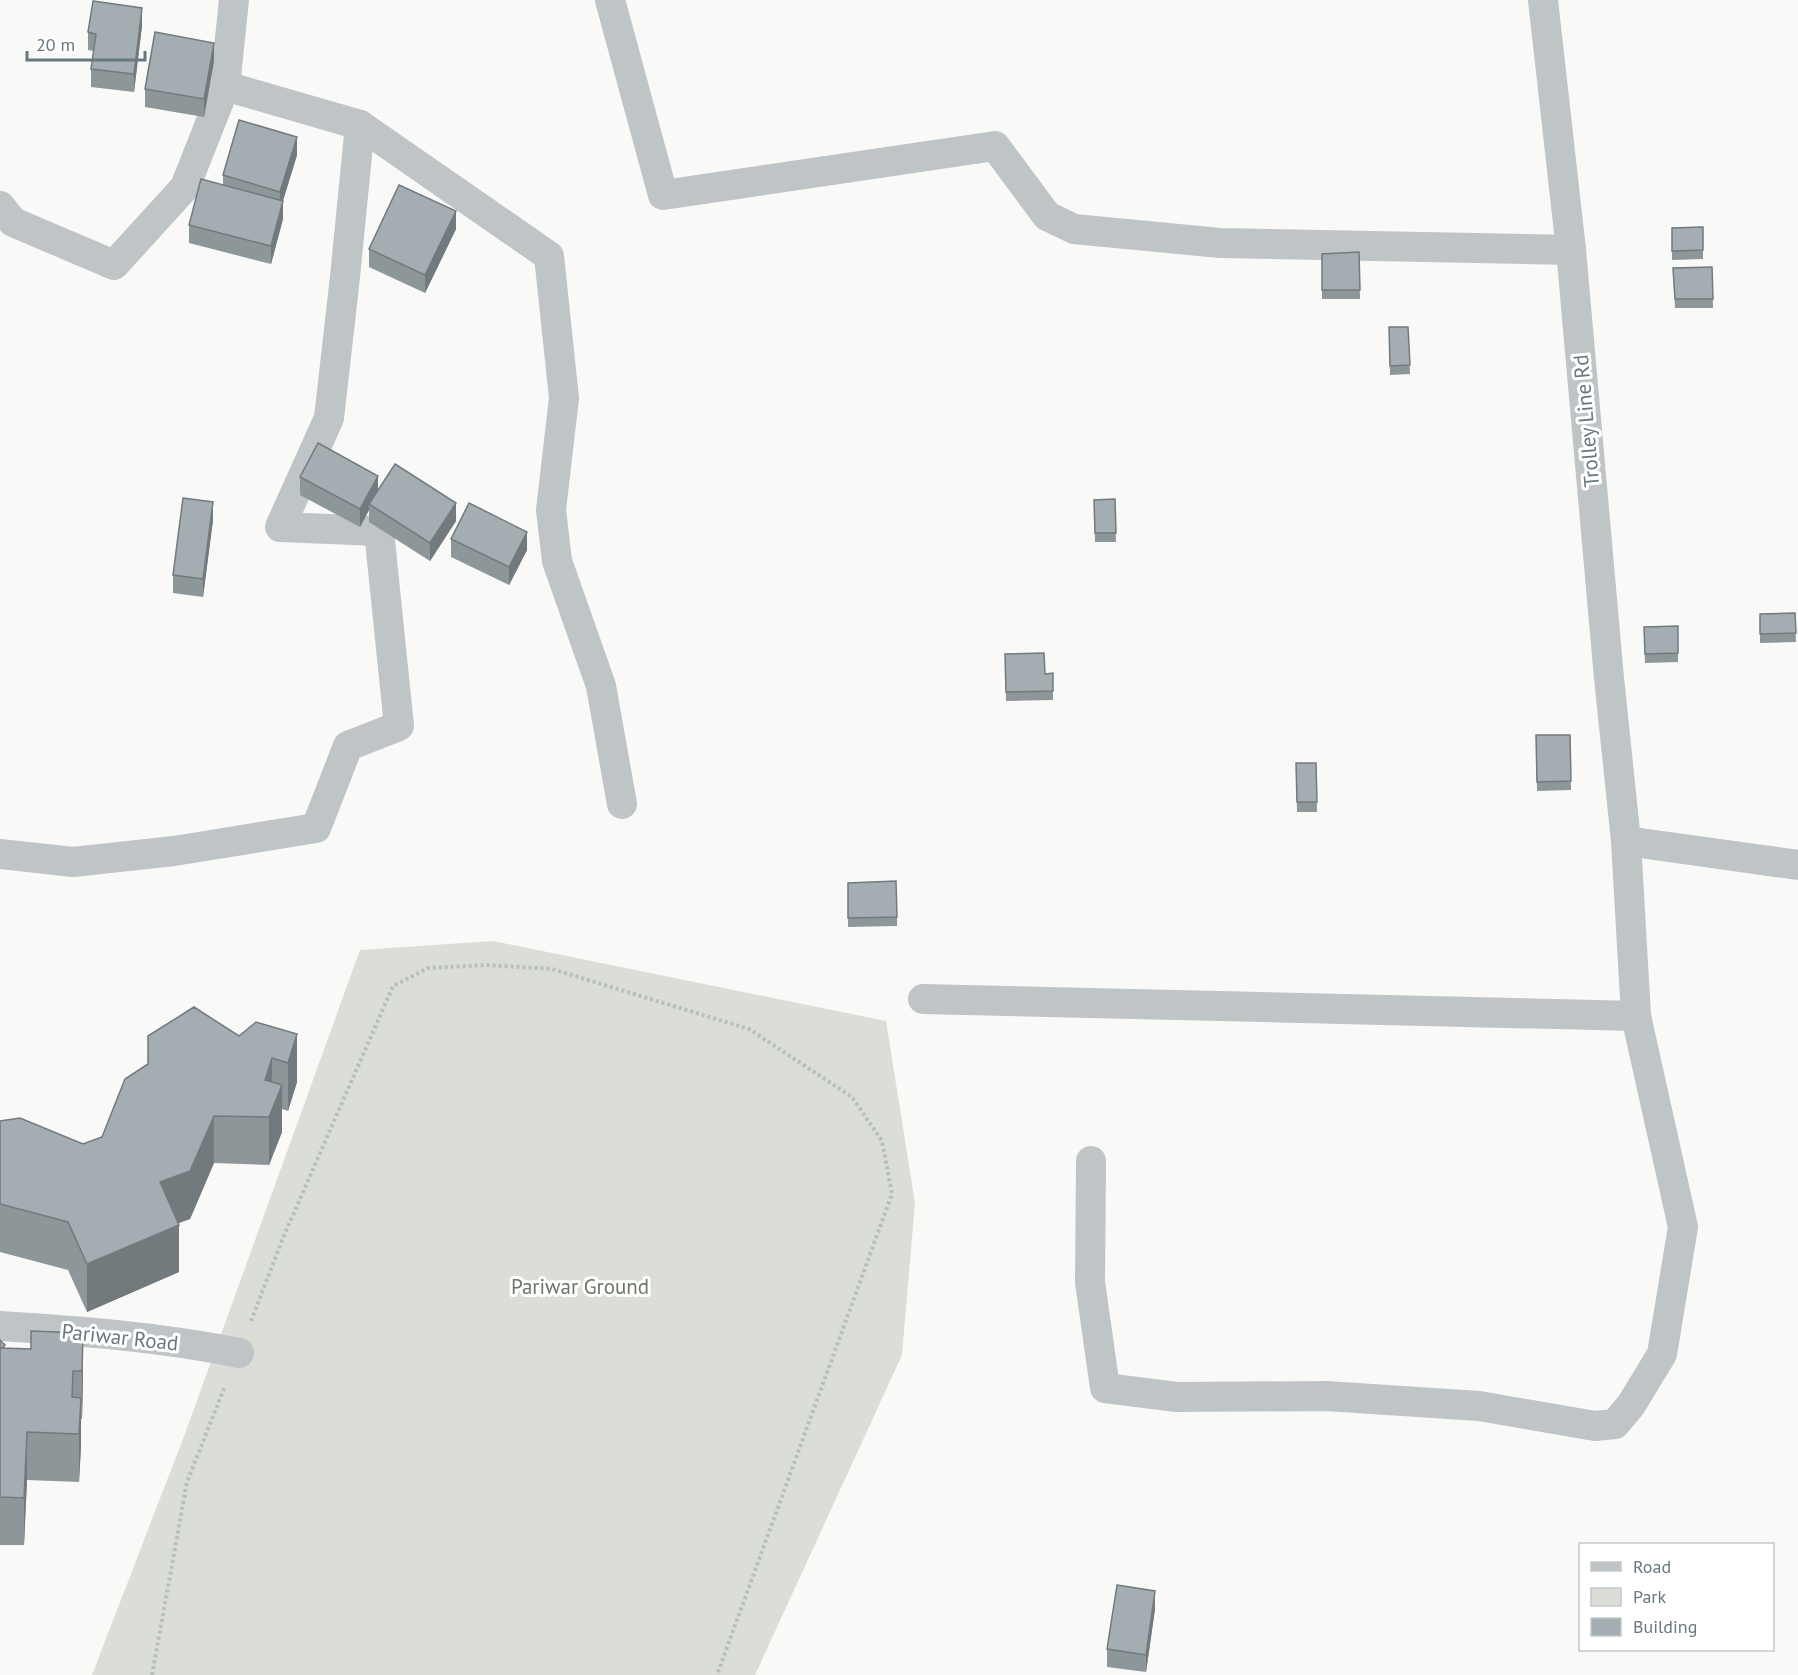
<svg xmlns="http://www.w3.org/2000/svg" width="1798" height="1675" viewBox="0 0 1798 1675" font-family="'PT Sans',sans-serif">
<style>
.green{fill:#daded7}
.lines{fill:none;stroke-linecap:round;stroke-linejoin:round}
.path{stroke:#b9bdbf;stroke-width:4;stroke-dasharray:3 3;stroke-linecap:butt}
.minor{stroke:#bfc4c6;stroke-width:30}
.wall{fill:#8d9699}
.shaded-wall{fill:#737a7d}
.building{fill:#a4aeb2;stroke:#737a7d;stroke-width:1.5}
.labels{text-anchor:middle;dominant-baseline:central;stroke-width:6;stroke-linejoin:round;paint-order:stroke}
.street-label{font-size:21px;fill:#67787f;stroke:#fff}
.park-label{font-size:21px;fill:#6b7866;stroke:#fff}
</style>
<rect width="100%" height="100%" fill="#f9f9f8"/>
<polygon class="green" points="493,941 886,1021 915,1203 902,1355 755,1675 92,1675 186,1431 360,950"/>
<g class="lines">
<g class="path">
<polyline points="251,1321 283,1238 393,986 428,968 487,965 552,969 749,1029 852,1097 882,1141 892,1194 717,1675"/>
<polyline points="152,1675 187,1482 225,1386"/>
</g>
<g class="minor">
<polyline points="610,0 663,195 995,146 1047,216 1074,229 1220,243 1571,250"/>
<polyline points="225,86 360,125 549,256 564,398 551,510 557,561 601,686 622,804"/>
<polyline points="0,206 13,222 114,265 185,187 225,86 234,0"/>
<polyline points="1626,841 1798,865"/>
<polyline points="0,854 73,862 174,851 316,828 348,746 399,726 379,531 280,527 329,418 345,277 360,125"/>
<polyline points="923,999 1636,1016"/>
<polyline points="1091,1161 1090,1282 1105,1388 1177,1397 1326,1396 1479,1406 1595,1426 1615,1424 1631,1405 1662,1354 1683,1227 1636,1016 1626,841 1609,678 1571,250 1543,0"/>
<path d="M0,1326C80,1331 161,1337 239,1353"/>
</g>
</g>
<g class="wall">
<polygon points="142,26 134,92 91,87 91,69 94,51 88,50 88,32"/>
<polygon points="214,61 204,117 145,107 145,89"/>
<polygon points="297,155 283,201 283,219 271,264 189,243 189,225 223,185 223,175"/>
<polygon points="1703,227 1703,259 1672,260 1672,228"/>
<polygon points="456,229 425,293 369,267 369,249"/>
<polygon points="1359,252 1360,299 1322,299 1322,254"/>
<polygon points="1712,267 1713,308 1675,308 1673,268"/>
<polygon points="1389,327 1408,327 1410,374 1390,375"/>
<polygon points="300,477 378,490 456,521 430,561 369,522 369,510 360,527 300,495"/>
<polygon points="1115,499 1116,542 1095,542 1094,500"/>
<polygon points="213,520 203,597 173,593 173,575"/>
<polygon points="451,539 527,550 509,585 451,557"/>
<polygon points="1795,613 1796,642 1760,643 1760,614"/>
<polygon points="1644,627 1678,653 1678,662 1645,663"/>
<polygon points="1005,654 1045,674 1053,673 1053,700 1006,701"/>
<polygon points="1536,735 1570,735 1571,790 1537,791"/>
<polygon points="1296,763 1316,763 1317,812 1297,812"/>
<polygon points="848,883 897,917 897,926 848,927"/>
<polygon points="297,1034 297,1082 288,1111 282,1109 282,1132 269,1165 214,1163 190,1219 178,1223 179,1272 87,1312 68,1270 0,1252 0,1121 83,1144 102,1137 148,1065 148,1036 239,1036"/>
<polygon points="83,1333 83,1380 82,1419 81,1419 81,1446 79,1482 27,1480 24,1545 0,1545 0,1340 5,1348 31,1349"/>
<polygon points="1155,1609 1146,1672 1107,1667 1107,1649"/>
</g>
<g class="shaded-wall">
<polygon points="142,8 142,26 134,92 134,74"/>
<polygon points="214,43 214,61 204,117 204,99"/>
<polygon points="297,137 297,155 280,210 280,192"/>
<polygon points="283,201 283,219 271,264 271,246"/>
<polygon points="456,211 456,229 425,293 425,275"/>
<polygon points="378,476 378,493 369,504 369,510 360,527 360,509"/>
<polygon points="213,502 213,520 203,597 203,579"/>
<polygon points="456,503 456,521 430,561 430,543"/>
<polygon points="527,532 527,550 509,585 509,567"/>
<polygon points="297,1034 297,1082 288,1111 288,1063"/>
<polygon points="272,1058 272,1106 265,1080"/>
<polygon points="282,1085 282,1132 269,1165 269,1117"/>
<polygon points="214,1116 214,1163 190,1219 160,1230 160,1182"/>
<polygon points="179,1225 179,1272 87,1312 87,1264"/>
<polygon points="83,1333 83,1380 82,1419 82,1371"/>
<polygon points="81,1398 81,1446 79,1482 79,1434"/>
<polygon points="27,1432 27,1480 24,1545 24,1498"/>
<polygon points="1155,1591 1155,1609 1146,1672 1146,1655"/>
</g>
<g class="building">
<polygon points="93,1 142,8 134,74 91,69 96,34 88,32"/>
<polygon points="155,32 214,43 204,99 145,89"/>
<polygon points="239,120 297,137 280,192 223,175"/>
<polygon points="201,179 283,201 271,246 189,225"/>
<polygon points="399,185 456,211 425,275 369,249"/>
<polygon points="1703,227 1703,250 1672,251 1672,228"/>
<polygon points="1359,252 1360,290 1322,290 1322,254"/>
<polygon points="1712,267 1713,299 1675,299 1673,268"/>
<polygon points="1389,327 1408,327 1410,365 1390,366"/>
<polygon points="318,443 378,476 360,509 300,477"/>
<polygon points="395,464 456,503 430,543 369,504"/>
<polygon points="183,498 213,502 203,579 173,575"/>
<polygon points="1115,499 1116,533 1095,533 1094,500"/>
<polygon points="469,503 527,532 509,567 451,539"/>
<polygon points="1795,613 1796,633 1760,634 1760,614"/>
<polygon points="1678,626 1678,653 1645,654 1644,627"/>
<polygon points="1044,653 1045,674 1053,673 1053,691 1006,692 1005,654"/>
<polygon points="1536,735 1570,735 1571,781 1537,782"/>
<polygon points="1296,763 1316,763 1317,802 1297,802"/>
<polygon points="896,881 897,917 848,918 848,883"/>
<polygon points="194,1007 239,1036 256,1022 297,1034 288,1063 272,1058 265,1080 282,1085 269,1117 214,1116 190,1171 160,1182 179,1225 87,1264 68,1222 0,1204 0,1121 20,1118 83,1144 102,1137 125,1079 148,1064 148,1036"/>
<polygon points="31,1331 83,1333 82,1371 73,1371 72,1397 81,1398 79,1434 27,1432 24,1498 0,1497 0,1340 5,1345 2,1348 31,1349"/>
<polygon points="1117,1585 1155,1591 1146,1655 1107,1649"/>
</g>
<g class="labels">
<g class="street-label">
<text transform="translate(1586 421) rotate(-95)">Trolley Line Rd</text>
<text transform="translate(120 1337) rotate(6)">Pariwar Road</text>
</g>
<g class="park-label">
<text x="580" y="1286">Pariwar Ground</text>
</g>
</g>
<rect x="1579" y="1543" width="195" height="108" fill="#ffffff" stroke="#c2c9cc" stroke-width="1.5"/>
<rect x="1591" y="1562" width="30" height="9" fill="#bfc4c6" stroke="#c2c9cc" stroke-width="1.5"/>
<text x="1633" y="1573" font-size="18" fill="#67787f">Road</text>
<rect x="1591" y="1588" width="30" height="18" fill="#daded7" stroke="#c2c9cc" stroke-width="1.5"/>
<text x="1633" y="1603" font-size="18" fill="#67787f">Park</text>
<rect x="1591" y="1618" width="30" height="18" fill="#a4aeb2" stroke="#c2c9cc" stroke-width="1.5"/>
<text x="1633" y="1633" font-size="18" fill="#67787f">Building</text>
<path d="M27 51v9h118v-9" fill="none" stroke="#67787f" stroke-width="3"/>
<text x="36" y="51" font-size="18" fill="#67787f" stroke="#ffffff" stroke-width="4.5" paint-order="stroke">20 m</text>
</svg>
